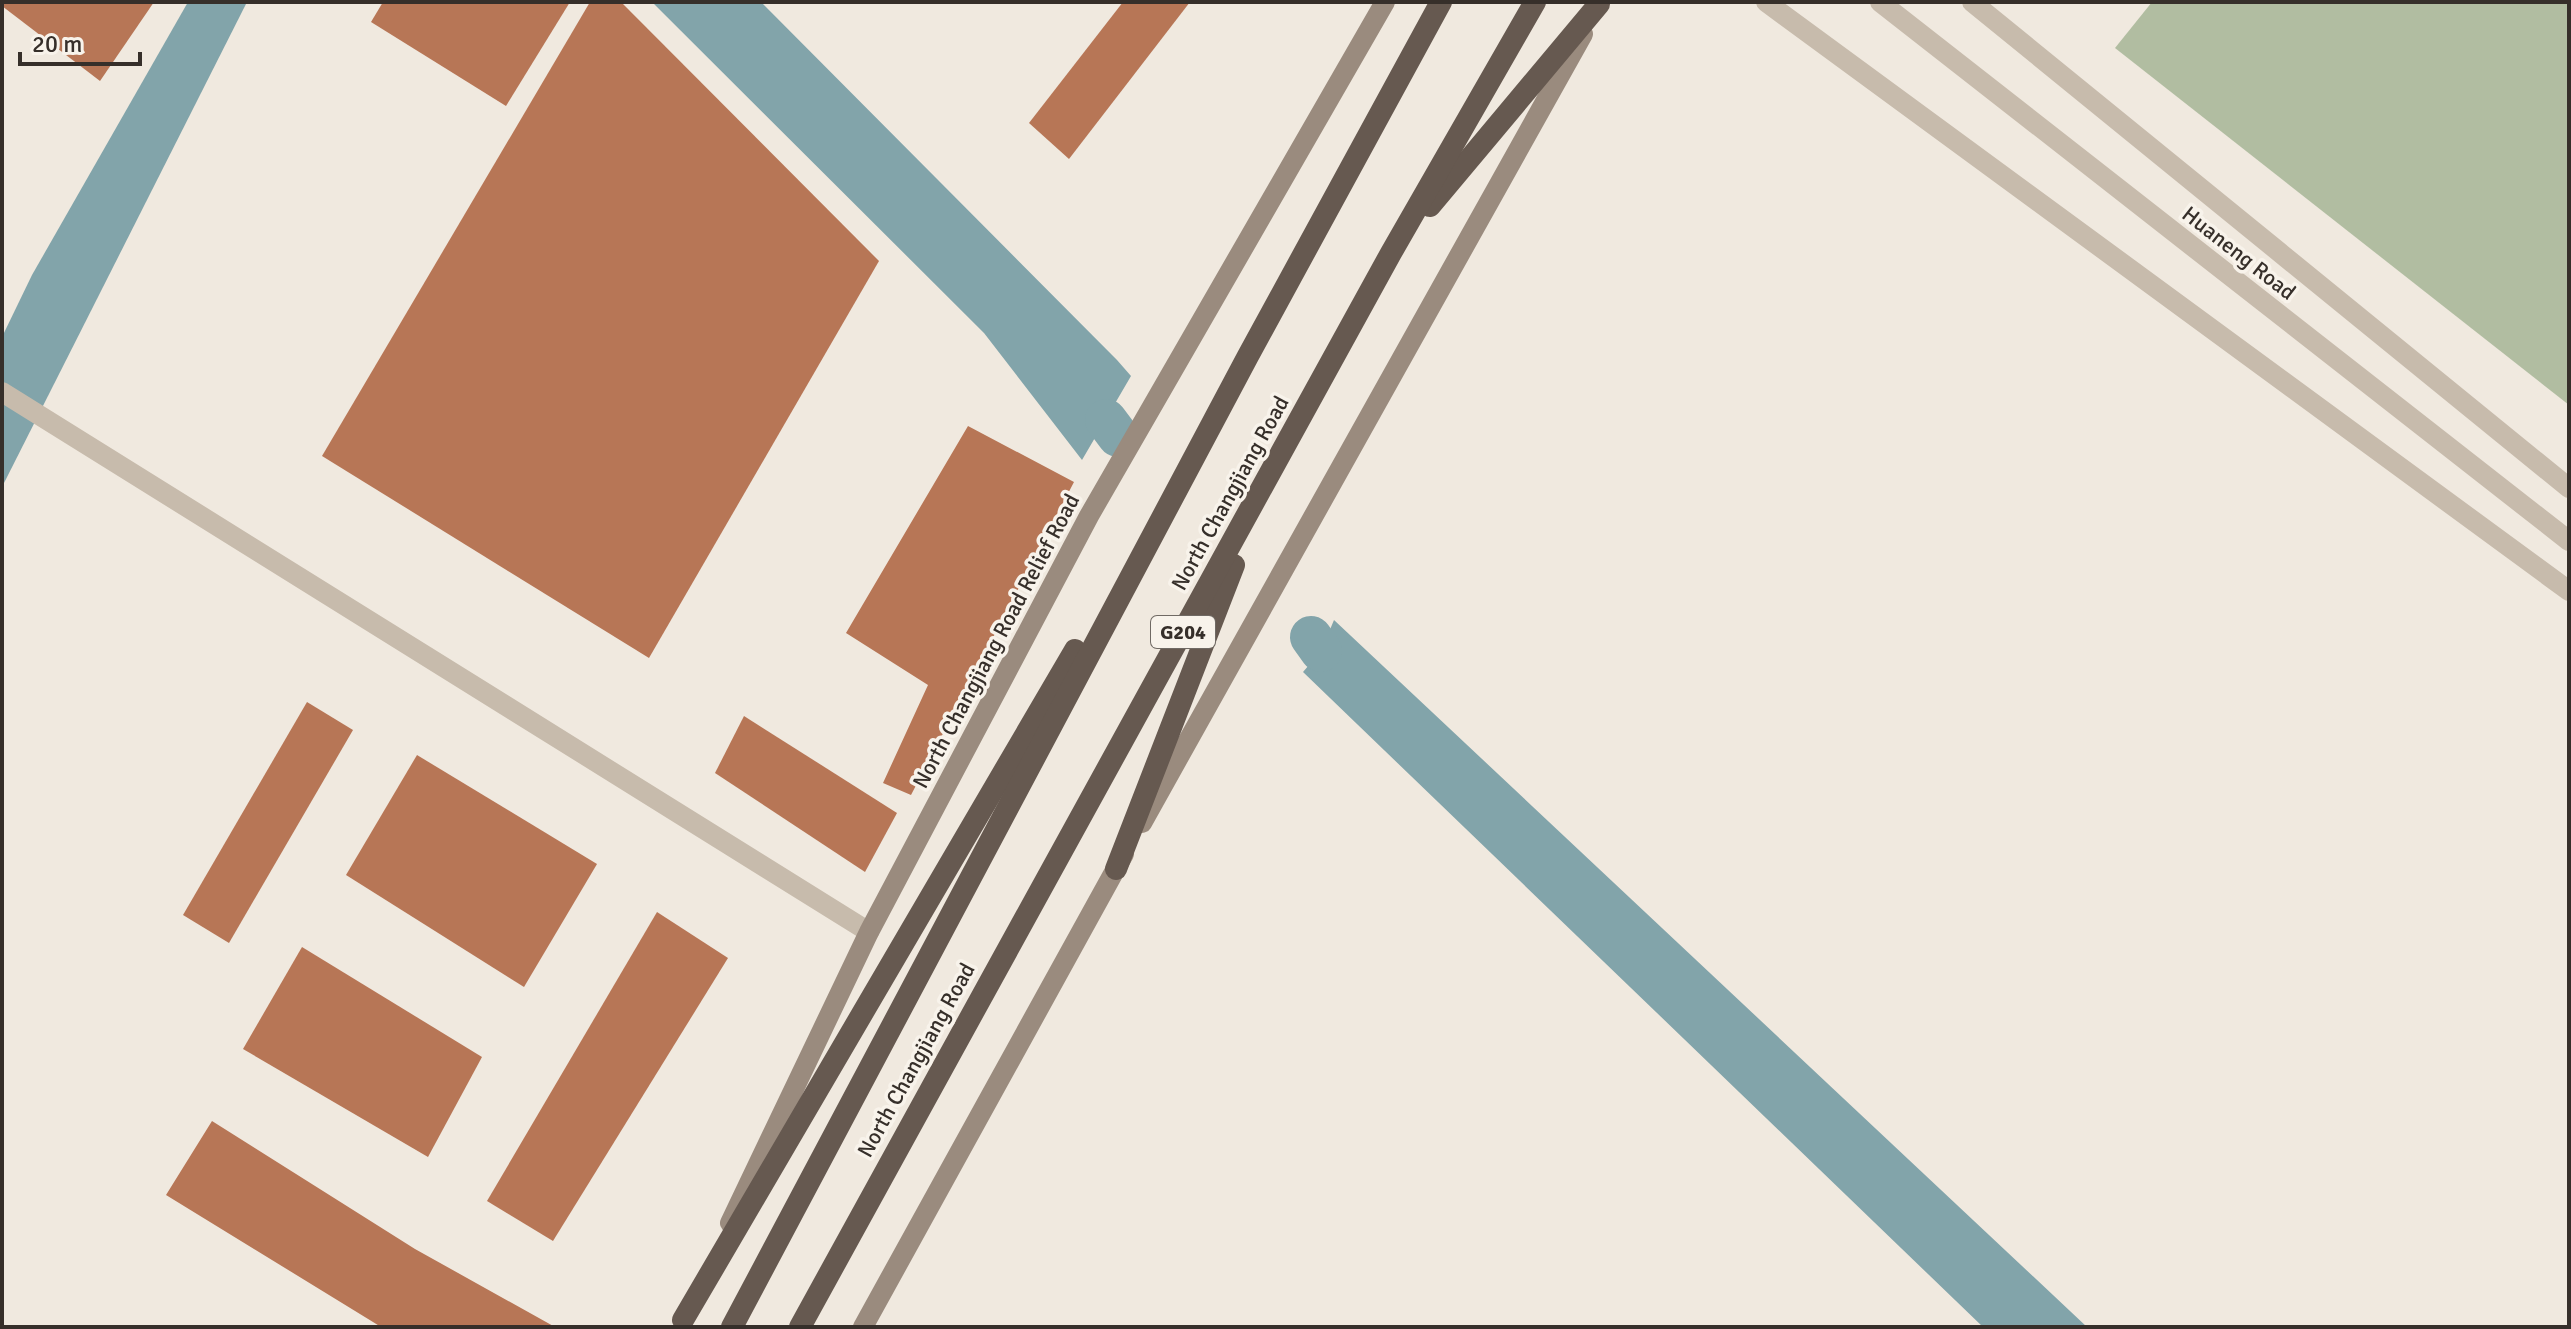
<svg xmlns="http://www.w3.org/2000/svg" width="2571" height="1329" viewBox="0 0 2571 1329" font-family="Signika,sans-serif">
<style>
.green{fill:#b1bda1}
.water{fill:#82a4aa}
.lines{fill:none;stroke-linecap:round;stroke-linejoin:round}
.canal{stroke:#82a4aa;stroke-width:42}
.building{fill:#b77656}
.tertiary{stroke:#c7bbac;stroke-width:20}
.secondary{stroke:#9a8b7e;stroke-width:20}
.trunk{stroke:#665950;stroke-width:22}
.labels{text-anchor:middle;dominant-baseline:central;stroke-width:7;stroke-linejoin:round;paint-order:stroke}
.shield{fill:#f8f3eb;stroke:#706a64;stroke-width:2}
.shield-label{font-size:20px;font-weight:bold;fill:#362f2a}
.street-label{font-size:22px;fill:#362f2a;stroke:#f8f3eb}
</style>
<rect width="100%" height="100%" fill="#f0e9df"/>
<polygon class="green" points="2152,2 2569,2 2569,405 2115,48"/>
<g class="water">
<polygon points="188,2 247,2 2,487 2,337 32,275"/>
<polygon points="652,2 761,2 1117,360 1131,376 1082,460 984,333"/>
<polygon points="1334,620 2087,1327 1983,1327 1303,672 1321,651"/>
</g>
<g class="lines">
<g class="canal">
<polyline points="1106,420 1118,436"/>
<polyline points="1311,637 1321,651"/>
</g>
</g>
<g class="building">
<polygon points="2,2 154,2 100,81 2,6"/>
<polygon points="383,2 570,2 506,106 371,22"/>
<polygon points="590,2 621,2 879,261 649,658 322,456"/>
<polygon points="1123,2 1190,2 1069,159 1029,123"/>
<polygon points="968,426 1074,482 911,795 883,783 928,685 846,633"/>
<polygon points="307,702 353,730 229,943 183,915"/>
<polygon points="744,716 897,813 865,872 715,773"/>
<polygon points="417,755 597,864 524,987 346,875"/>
<polygon points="657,912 728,958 553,1241 487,1201"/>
<polygon points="302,947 482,1057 428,1157 243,1049"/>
<polygon points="212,1121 415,1249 555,1327 381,1327 373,1322 166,1195"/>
</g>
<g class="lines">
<g class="tertiary">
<polyline points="1766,2 2569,591"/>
<polyline points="1880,2 2569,541"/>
<polyline points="1972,2 2569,488"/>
<polyline points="2,392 869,932"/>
</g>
<g class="secondary">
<polyline points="1142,823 1583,34"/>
<polyline points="730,1223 869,932 1089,516 1385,2"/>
<polyline points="863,1327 1124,854"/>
</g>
<g class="trunk">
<polyline points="1430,206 1599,4"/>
<polyline points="1116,869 1234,565"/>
<polyline points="683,1320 1075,650"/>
<polyline points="732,1327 1248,356 1441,2"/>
<polyline points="800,1327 1391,253 1535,2"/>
</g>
</g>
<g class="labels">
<rect class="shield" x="1151" y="616" width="64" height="32" rx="6"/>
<g class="shield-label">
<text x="1183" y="632">G204</text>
</g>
<g class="street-label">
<text transform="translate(2239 253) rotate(38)">Huaneng Road</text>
<text transform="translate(1230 493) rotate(-61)">North Changjiang Road</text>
<text transform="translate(996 641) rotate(-62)">North Changjiang Road Relief Road</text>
<text transform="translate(916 1060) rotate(-61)">North Changjiang Road</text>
</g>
</g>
<rect width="2571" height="1329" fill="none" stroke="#362f2a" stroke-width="8"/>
<path d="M20 52v12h120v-12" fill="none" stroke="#362f2a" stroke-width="4"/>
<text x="32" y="52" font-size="24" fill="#362f2a" stroke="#f8f3eb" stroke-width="6" paint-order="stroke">20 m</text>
</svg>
